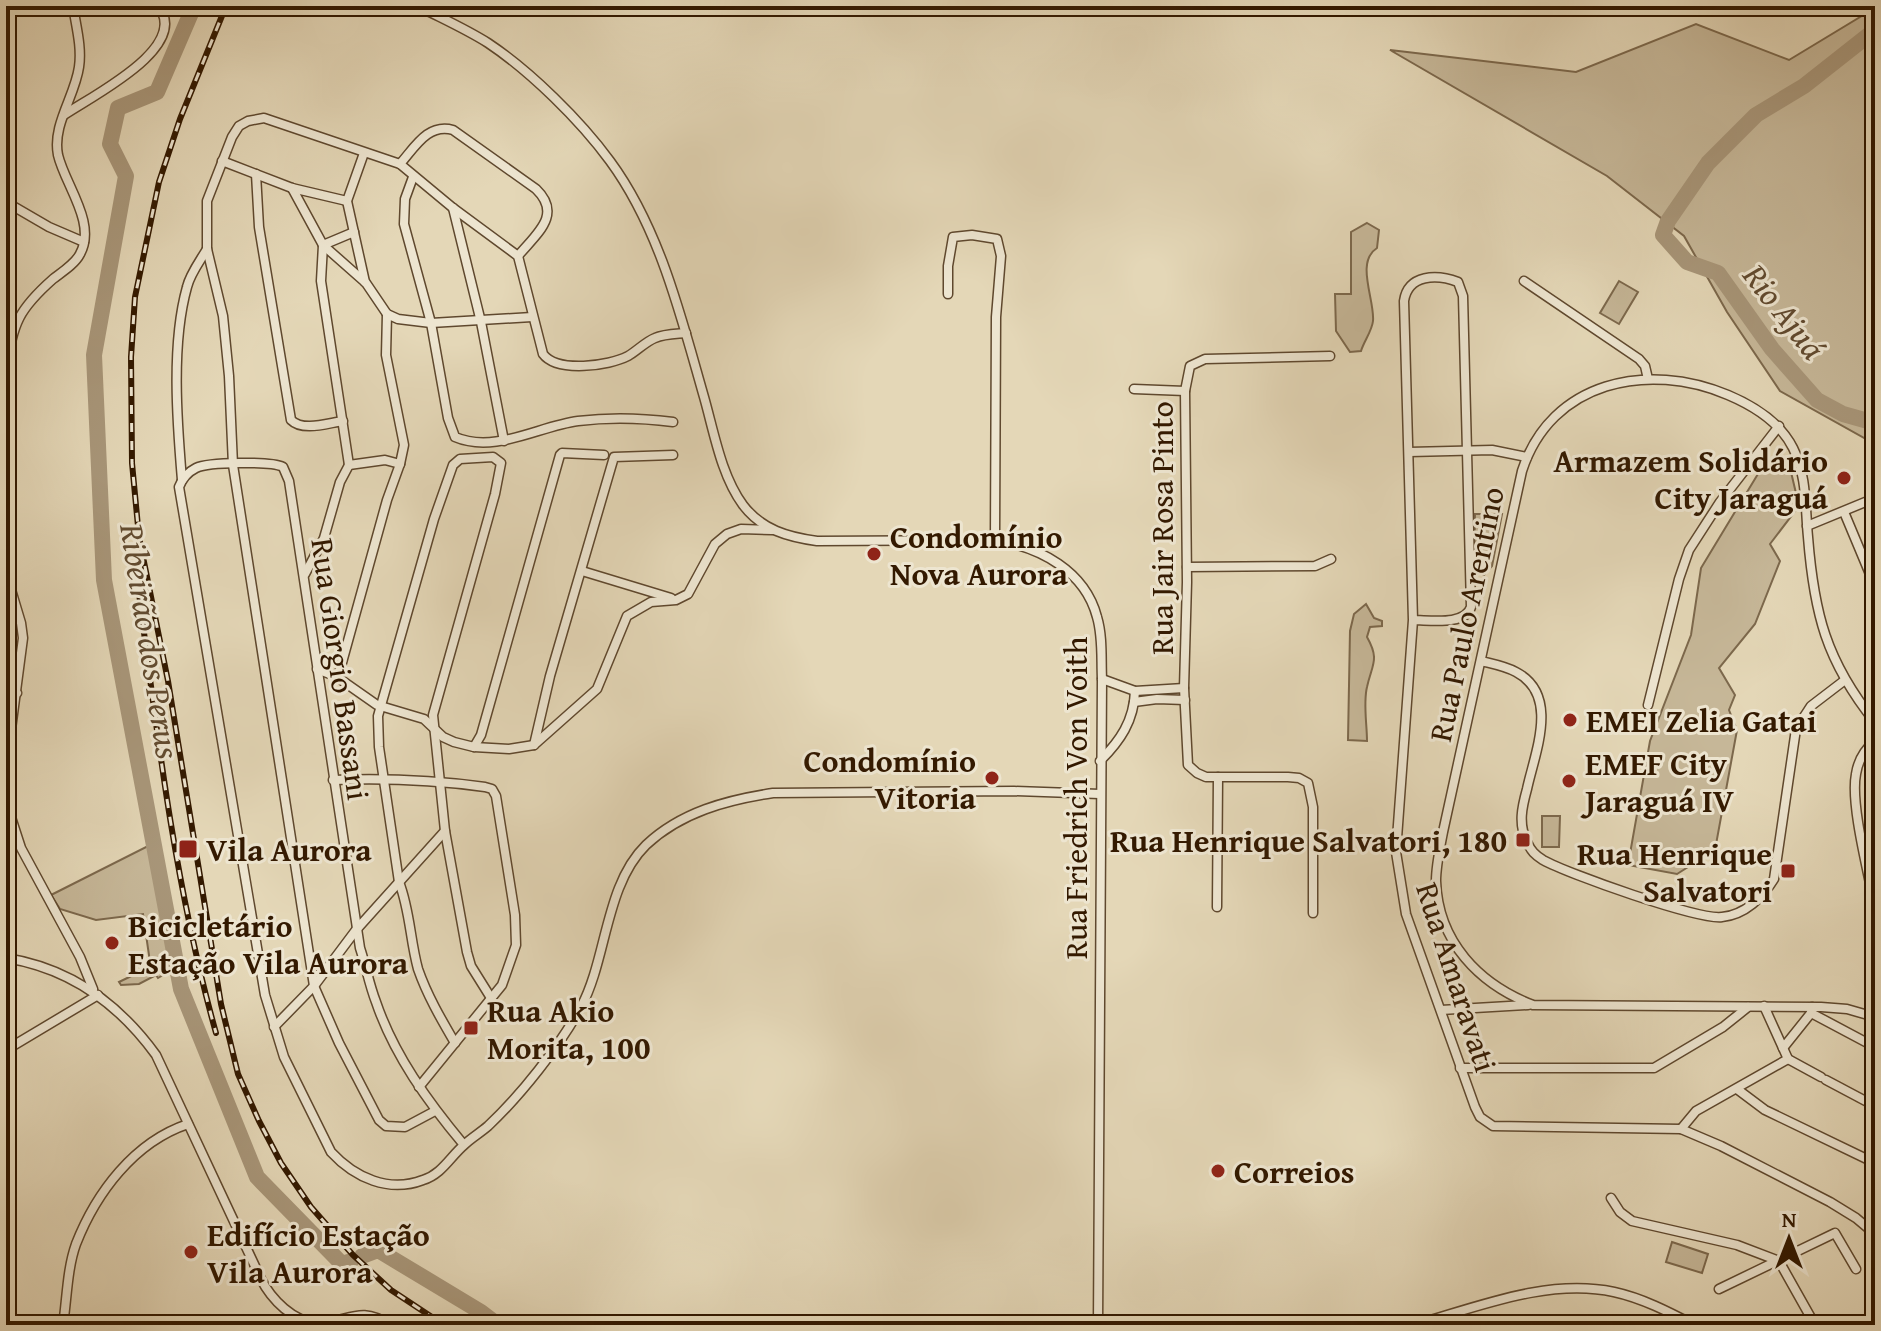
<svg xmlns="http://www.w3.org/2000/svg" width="1881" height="1331" viewBox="0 0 1881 1331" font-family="'Gentium Book Plus',serif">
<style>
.green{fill:#c6b798;stroke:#7c684c;stroke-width:2}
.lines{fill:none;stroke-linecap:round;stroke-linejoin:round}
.river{stroke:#a89679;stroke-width:16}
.street-casing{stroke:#5f482e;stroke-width:11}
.street{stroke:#ede5d0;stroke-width:8}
.rail-casing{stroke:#331900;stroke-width:6}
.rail{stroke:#ede5d0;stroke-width:3;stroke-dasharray:9;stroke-linecap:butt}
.poi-dot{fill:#8f2418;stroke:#ede5d0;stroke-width:3}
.labels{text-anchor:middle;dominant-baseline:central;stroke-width:6;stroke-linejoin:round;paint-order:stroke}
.poi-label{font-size:32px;font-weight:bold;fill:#331900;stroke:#ede5d0;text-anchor:start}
.street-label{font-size:32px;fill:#331900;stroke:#ede5d0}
.water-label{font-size:34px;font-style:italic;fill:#624b30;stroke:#ede5d0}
</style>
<rect width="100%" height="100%" fill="#e4d7b7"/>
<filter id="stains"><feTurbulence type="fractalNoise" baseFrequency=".0025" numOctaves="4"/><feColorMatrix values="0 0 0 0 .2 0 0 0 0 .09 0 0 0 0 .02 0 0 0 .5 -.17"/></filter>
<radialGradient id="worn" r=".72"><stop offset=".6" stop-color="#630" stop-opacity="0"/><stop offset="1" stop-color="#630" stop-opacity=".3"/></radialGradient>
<g class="green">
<polygon points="1875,8 1875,444 1780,391 1727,312 1684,236 1607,176 1390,50 1576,72 1696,24 1789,60"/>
<path d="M1367,223L1379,230L1377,248C1355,262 1375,300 1373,321C1372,331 1364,341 1361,351L1350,352L1336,331L1335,294H1351V232Z"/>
<polygon points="1619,281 1638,292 1619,324 1600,313"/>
<polygon points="1767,459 1791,472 1799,506 1770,544 1780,561 1755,624 1719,668 1735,695 1729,710 1737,730 1715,850 1677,874 1628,865 1650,741 1691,635 1701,568"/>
<polygon points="1475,514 1502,514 1492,566 1484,575 1474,570"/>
<path d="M1366,604L1374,618L1382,621V626L1370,627L1367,637C1380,660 1372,664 1367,687C1363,703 1367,724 1367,741L1348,740L1350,631L1354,614Z"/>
<polygon points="1542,816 1560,816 1559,847 1542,847"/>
<polygon points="152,844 171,966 168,972 158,978 156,975 139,984 121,985 119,982 146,969 150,962 143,914 96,920 60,909 51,895"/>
<polygon points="1672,1242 1708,1254 1702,1273 1666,1262"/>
</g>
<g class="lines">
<g class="river">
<polyline points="194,6 157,92 118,108 110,144 126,176 94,355 104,580 181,989 257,1177 342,1264 351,1261"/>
<polyline points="1875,30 1804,86 1756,115 1708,163 1668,221 1663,235 1687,262 1718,273 1772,349 1817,400 1843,414 1875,423"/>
<polyline points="362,1256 378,1250 481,1312 498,1325"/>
</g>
<g class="street-casing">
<g id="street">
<path d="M418,6C441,18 466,29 488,43C530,71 580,120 610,161C660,229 681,317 704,397C714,432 721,475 743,505C762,530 788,537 817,541L995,540C1040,547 1085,571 1097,617C1103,637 1101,659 1102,679L1098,1325"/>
<polyline points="6,78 6,202"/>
<path d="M64,115C90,97 192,47 158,6"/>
<polyline points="364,153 347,201 365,282"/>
<polyline points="222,161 292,188 347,201"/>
<path d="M400,164C415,147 428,123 453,130L536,189C563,215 536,234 518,256"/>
<path d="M256,174L259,227L291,420C303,432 328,423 343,421"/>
<path d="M413,177L405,199L404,224L431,323L448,418L455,437C495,454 539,426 578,421C610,417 642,418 673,422"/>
<polyline points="292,188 323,245 366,283 387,314 398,319 431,323 532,317"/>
<polyline points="6,202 49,227 84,242"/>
<polyline points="453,208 481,322 504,441"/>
<polyline points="1524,281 1639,359 1645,366 1648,379"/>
<polyline points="948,294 948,266 953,237 972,235 997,239 1001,256 996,317 995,540"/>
<polyline points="387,314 386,355 404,445 400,464"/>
<path d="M6,368C14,322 18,310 53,279C62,272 75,264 80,254C97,223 65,185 58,155C52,125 75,96 79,67C82,47 76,26 73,6"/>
<polyline points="1134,389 1185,391"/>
<polyline points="1409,452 1492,450 1527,457"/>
<polyline points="349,465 321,281 323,245 354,232"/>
<path d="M182,480C177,421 171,344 187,287C190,274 200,261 207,249"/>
<polyline points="1844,512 1875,586"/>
<polyline points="1807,526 1875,498"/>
<polyline points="1187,567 1315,566 1331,559"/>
<polyline points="582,571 671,598"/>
<polyline points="6,573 21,623 23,638 8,752 7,805 21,848 80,957 93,989"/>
<polyline points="305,574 324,538 340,482 349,465 385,460 400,464 387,500 338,677"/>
<path d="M1413,620C1430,620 1465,626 1471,607L1463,296L1458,282C1437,274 1408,274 1404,301L1413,620L1396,852L1406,914L1475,1107L1480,1117L1493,1126L1681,1129L1721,1146L1830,1202L1856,1218L1875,1234"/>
<path d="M1481,661C1493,664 1505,666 1516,672C1560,695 1535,752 1527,789C1522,807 1518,824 1527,842C1531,851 1535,855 1543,860C1568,874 1698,920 1722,917C1745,915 1763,897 1774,879L1796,729L1811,706L1845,680"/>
<polyline points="317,669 337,677 377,705 424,719 443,737 454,742 474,747 509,749 534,745 597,689 627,616 651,602 676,600 688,594 715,544 727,534 741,529 772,530"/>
<polyline points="1102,679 1135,691 1184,688"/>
<polyline points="6,686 17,693"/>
<polyline points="1134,702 1157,699 1185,700"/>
<polyline points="1648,705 1679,579 1689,550 1720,502 1779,426"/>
<path d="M1875,722C1826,661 1814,613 1808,537C1805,506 1807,476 1793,448C1780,422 1754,406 1728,395C1648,361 1551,381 1522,471L1443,832C1440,848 1436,865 1436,881C1438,942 1479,984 1533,1005L1821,1007L1847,1009L1875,1017"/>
<path d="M1875,741C1865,749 1858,761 1856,774C1850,804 1869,875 1875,907"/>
<polyline points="534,745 550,676 614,457 673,455"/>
<polyline points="474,747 481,735 560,455 562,453 604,455"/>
<path d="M1100,761C1120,741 1134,721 1135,691"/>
<path d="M333,780C385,778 434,780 485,787L492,789L496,796L515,915L516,945L502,985L419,1087"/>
<polyline points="1217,907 1218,777"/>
<polyline points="1313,913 1313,807 1308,783 1299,778 1288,777 1206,777 1197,773 1188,765 1184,688 1187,582 1185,391 1190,366 1205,359 1330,356"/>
<path d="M6,958C69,968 119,1004 156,1055L261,1279C271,1299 294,1323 318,1323C348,1323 359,1304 390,1325"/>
<polyline points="1764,1006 1788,1059 1821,1077"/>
<polyline points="1812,1007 1811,1013 1875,1047"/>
<polyline points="1441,1010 1528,1005"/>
<polyline points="274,1027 314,986 356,930 445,831"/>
<path d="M455,1043C441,1019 427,995 418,969C410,940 410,910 399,882L379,747L378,716L434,519L453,465L460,459L493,457L501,463L495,494L433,715L445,831L467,952L471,966L491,998"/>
<polyline points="1783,1048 1811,1013"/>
<polyline points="6,1050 98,995"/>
<polyline points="1460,1068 1654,1068 1723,1027 1748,1007"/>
<polyline points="1826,1080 1875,1106"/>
<polyline points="1737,1089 1765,1110 1875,1163"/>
<path d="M435,1111L405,1127L386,1126L379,1120L339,1043L314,986L233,465L229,376L223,316L207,249V201L232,137L239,126L248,121L264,118L400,164L453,208L518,256L543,354C557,373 609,366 628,356C637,351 645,342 655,338C664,334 676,334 686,333"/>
<polyline points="1681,1129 1696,1111 1788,1059"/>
<path d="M464,1145C428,1102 394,1055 376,1002C369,984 366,966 360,948L289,481L283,467C271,461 208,462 196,468C188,472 182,479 179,487L265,995L284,1057L331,1152C355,1178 389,1193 423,1180C442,1174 450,1157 464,1145C471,1138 480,1133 488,1126C521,1095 559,1047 581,1007C607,959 605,885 646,845C681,812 727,800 773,793L1014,791L1100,794"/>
<polyline points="1611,1198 1620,1212 1632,1221 1737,1245 1779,1261 1815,1325"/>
<polyline points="1719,1289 1835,1233 1856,1269"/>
<path d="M63,1325C67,1299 67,1269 76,1244C96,1193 134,1142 188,1124"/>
<path d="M1414,1325C1478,1307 1547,1278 1614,1292C1642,1298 1669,1312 1694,1325"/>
</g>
</g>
<use href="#street" class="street"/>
<g class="rail-casing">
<g id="rail">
<polyline points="226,6 180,119 159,182 135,297 131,357 132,463 139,537 168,681 221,1004 238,1074 259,1121 281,1163 311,1207 353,1255 391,1290 444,1325"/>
<path d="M138,585C157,735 175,887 216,1033"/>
</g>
</g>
<use href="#rail" class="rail"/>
</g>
<g class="poi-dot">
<circle cx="1844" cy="478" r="8"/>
<circle cx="874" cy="554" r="8"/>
<circle cx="1570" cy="720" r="8"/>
<circle cx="992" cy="778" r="8"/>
<circle cx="1569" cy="781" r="8"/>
<rect x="1515" y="832" width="16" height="16" rx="4"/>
<rect x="178" y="839" width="20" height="20" rx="4"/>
<rect x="1780" y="863" width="16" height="16" rx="4"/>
<circle cx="112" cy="943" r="8"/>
<rect x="463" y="1020" width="16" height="16" rx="4"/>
<circle cx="1218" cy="1171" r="8"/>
<circle cx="191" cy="1252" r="8"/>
</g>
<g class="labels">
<g class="poi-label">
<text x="1828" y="460" text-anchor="end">Armazem Solidário<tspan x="1828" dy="37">City Jaraguá</tspan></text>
<text x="890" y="536">Condomínio<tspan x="890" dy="37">Nova Aurora</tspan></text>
<text x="1586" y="720">EMEI Zelia Gatai</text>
<text x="976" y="760" text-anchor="end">Condomínio<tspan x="976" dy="37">Vitoria</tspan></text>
<text x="1585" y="763">EMEF City<tspan x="1585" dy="37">Jaraguá IV</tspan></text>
<text x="1507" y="840" text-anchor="end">Rua Henrique Salvatori, 180</text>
<text x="206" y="849">Vila Aurora</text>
<text x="1772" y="853" text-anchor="end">Rua Henrique<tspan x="1772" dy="37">Salvatori</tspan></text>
<text x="128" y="925">Bicicletário<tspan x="128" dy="37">Estação Vila Aurora</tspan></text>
<text x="487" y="1010">Rua Akio<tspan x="487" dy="37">Morita, 100</tspan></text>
<text x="1234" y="1171">Correios</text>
<text x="207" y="1234">Edifício Estação<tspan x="207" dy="37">Vila Aurora</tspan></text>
</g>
<g class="street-label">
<text transform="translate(1161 528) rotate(-90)">Rua Jair Rosa Pinto</text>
<text transform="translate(1466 614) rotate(-78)">Rua Paulo Arentino</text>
<text transform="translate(341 669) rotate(82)">Rua Giorgio Bassani</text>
<text transform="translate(1075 798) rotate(-90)">Rua Friedrich Von Voith</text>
<text transform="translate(1457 977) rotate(72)">Rua Amaravati</text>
</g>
<g class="water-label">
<text transform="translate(1785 311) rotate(52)">Rio Ajuá</text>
<text transform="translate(151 641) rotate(81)">Ribeirão dos Perus</text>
</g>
</g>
<rect width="1881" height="1331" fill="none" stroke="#e4d7b7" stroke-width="32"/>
<rect x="8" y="8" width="1865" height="1315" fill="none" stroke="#331900" stroke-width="4"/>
<rect x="16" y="16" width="1849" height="1299" fill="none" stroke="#331900" stroke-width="2"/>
<g transform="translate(1789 1239)" stroke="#ede5d0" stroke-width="6" paint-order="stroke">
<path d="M0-6L14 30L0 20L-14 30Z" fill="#331900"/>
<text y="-12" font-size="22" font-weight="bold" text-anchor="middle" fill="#331900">N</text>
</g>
<rect width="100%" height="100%" filter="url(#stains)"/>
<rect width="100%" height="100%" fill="url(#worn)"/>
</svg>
